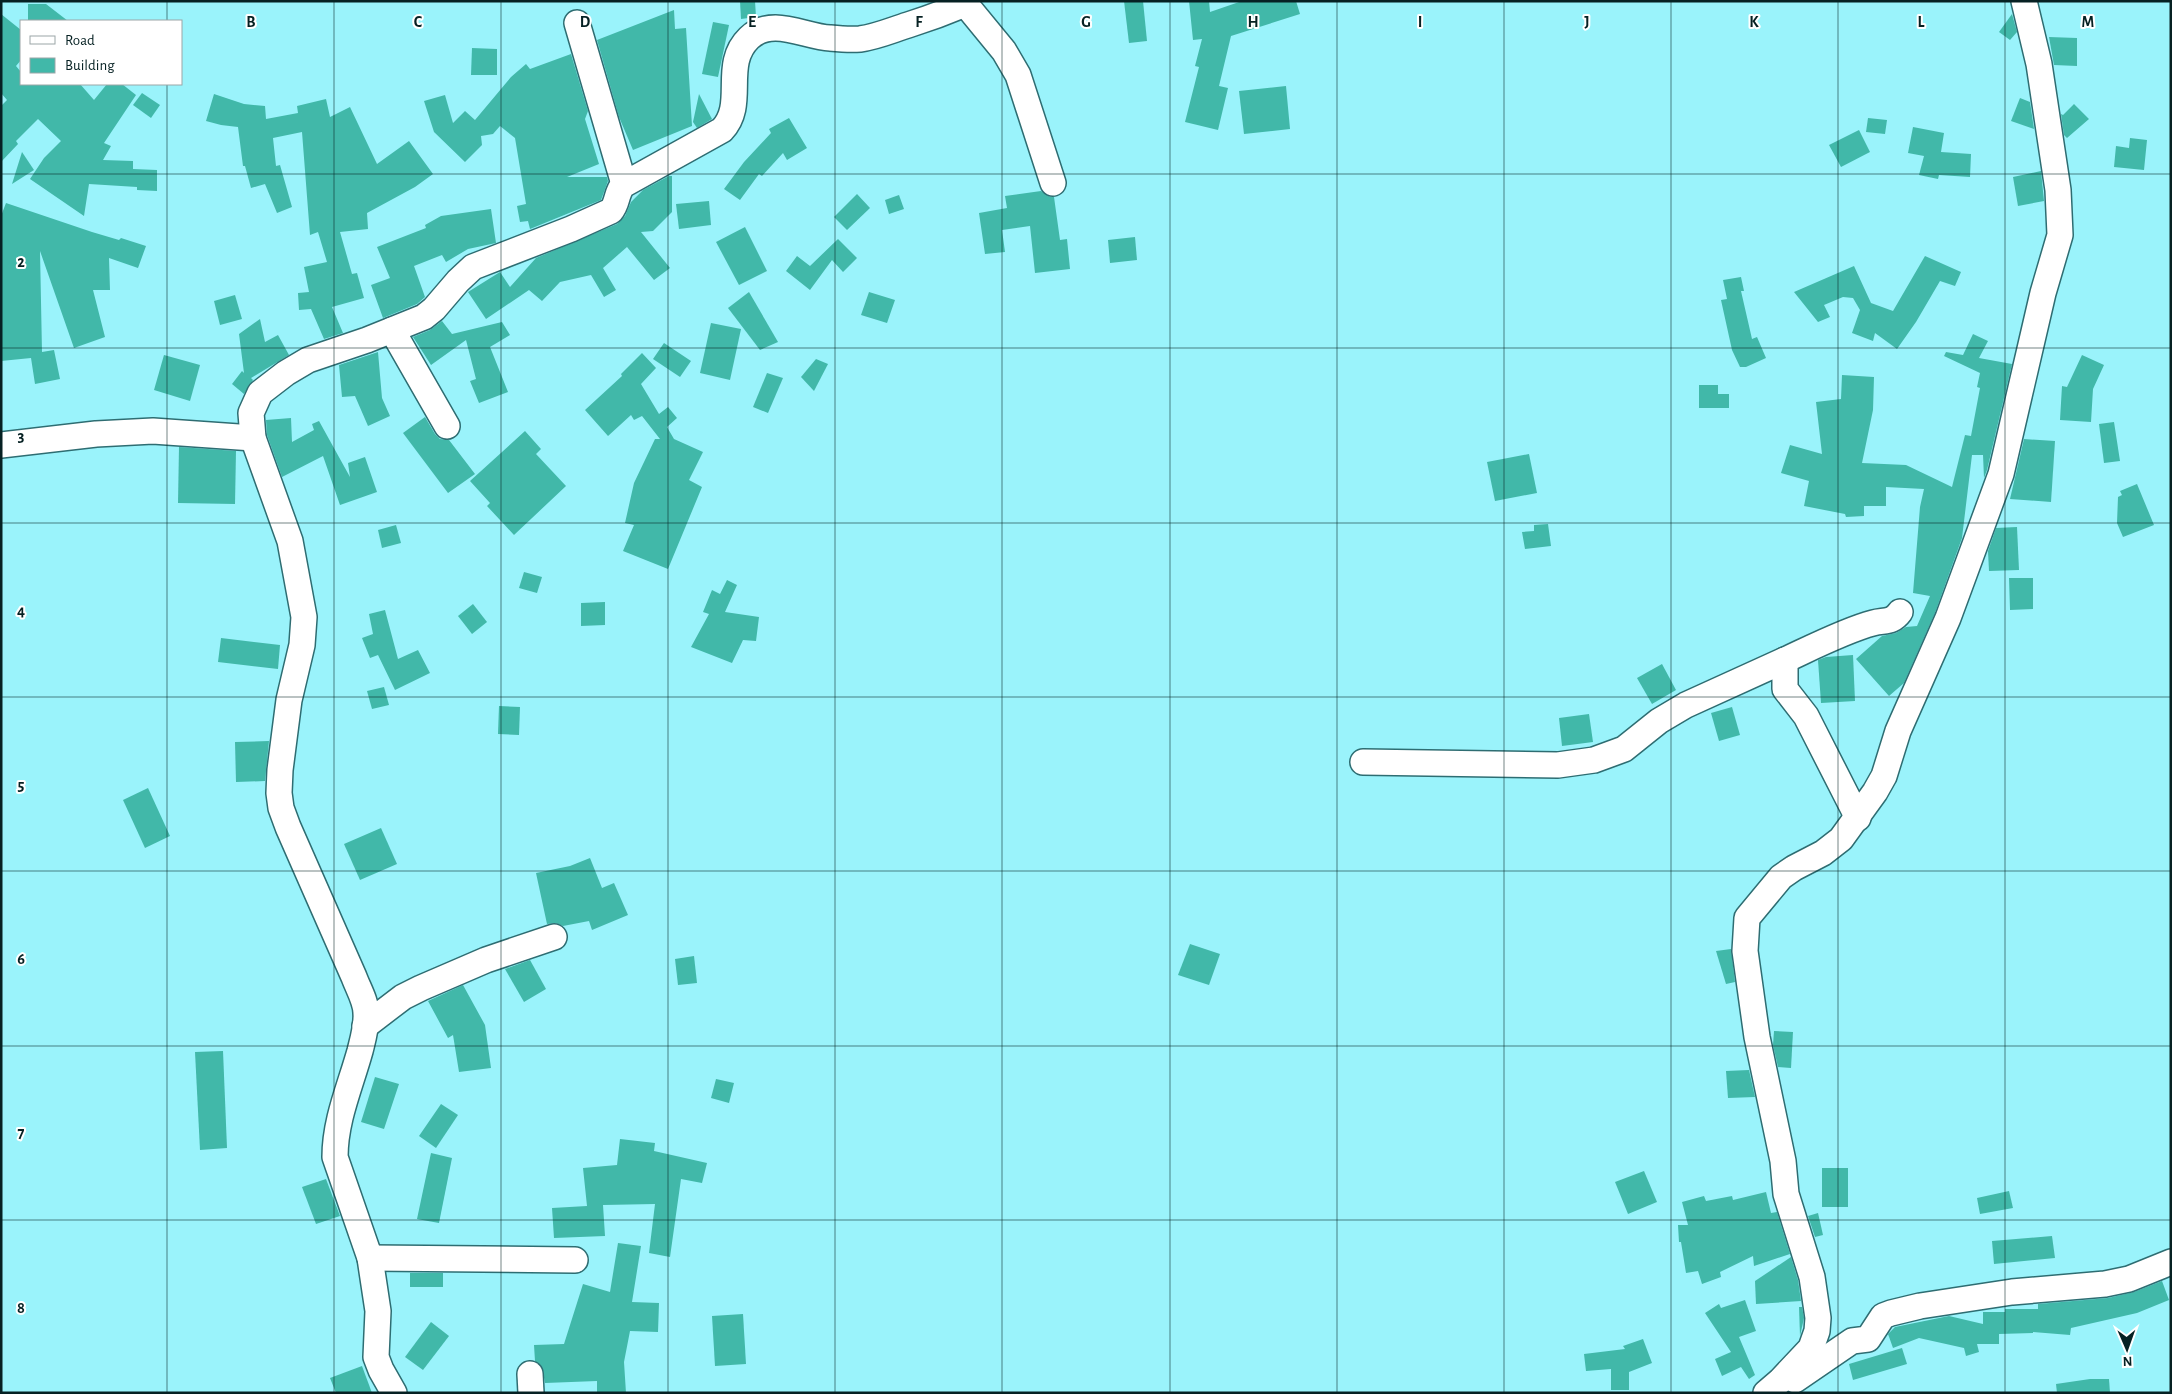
<svg xmlns="http://www.w3.org/2000/svg" width="2172" height="1394" viewBox="0 0 2172 1394" font-family="'Alegreya Sans',sans-serif">
<style>
.building{fill:#41b8a9}
.lines{fill:none;stroke-linecap:round;stroke-linejoin:round}
.minor-casing{stroke:#2e6d72;stroke-width:28}
.minor{stroke:#fff;stroke-width:25}
.grid{fill:none;stroke:#062123;stroke-width:1;stroke-opacity:0.55}
.grid-label{font-size:16px;text-anchor:middle;font-weight:bold;fill:#062123;stroke:#fff;stroke-width:4;stroke-linejoin:round;paint-order:stroke}
</style>
<rect width="100%" height="100%" fill="#9af3fb"/>
<g class="building">
<polygon points="740,1 755,1 756,17 741,19"/>
<polygon points="1124,1 1143,1 1147,41 1129,43"/>
<polygon points="1189,1 1209,1 1210,12 1242,1 1296,1 1300,14 1231,36 1219,86 1228,88 1218,130 1185,122 1199,67 1195,66 1202,39 1193,40"/>
<polygon points="28,4 46,4 68,21 28,21"/>
<polygon points="674,10 675,29 686,28 692,126 633,150 619,117 597,40"/>
<polygon points="1,14 21,30 21,60 16,66 21,72 21,84 80,84 94,100 107,84 122,84 136,95 104,143 111,146 103,160 133,161 133,169 157,170 157,191 137,190 137,187 89,184 84,216 30,179 44,158 61,141 38,119 16,141 18,144 1,162 1,106 7,100 1,93"/>
<polygon points="2012,14 2017,32 2010,40 1999,32"/>
<polygon points="713,22 729,25 718,77 702,74"/>
<polygon points="2049,37 2077,38 2077,66 2054,65"/>
<polygon points="472,48 497,49 497,75 471,75"/>
<polygon points="571,54 588,111 585,119 599,164 567,177 607,177 608,181 601,200 530,229 528,221 520,222 517,206 526,204 515,138 500,126 493,134 481,136 482,145 465,162 434,132 424,101 445,95 453,123 465,111 475,120 511,77 526,64 530,69"/>
<polygon points="1286,86 1290,129 1244,134 1239,91"/>
<polygon points="142,93 160,105 151,118 133,105"/>
<polygon points="214,94 244,104 265,106 266,119 298,113 297,106 326,99 330,117 350,107 377,164 409,141 433,174 415,187 367,213 368,229 340,232 352,274 357,273 364,298 332,307 343,333 324,339 311,309 299,310 298,293 309,292 304,267 327,262 318,232 310,235 302,132 273,138 276,166 280,165 292,207 277,213 265,184 251,188 245,166 243,166 238,127 221,125 206,121"/>
<polygon points="699,94 712,119 697,128 693,122"/>
<polygon points="2020,98 2030,102 2034,129 2011,121"/>
<polygon points="2074,104 2089,119 2067,138 2064,135 2061,114 2063,115"/>
<polygon points="789,118 807,148 787,160 783,153 762,176 759,174 740,200 724,189 744,162 771,133 769,129"/>
<polygon points="1868,118 1887,120 1885,134 1866,132"/>
<polygon points="1913,127 1944,133 1941,152 1971,154 1970,177 1939,175 1938,179 1919,175 1924,156 1908,153"/>
<polygon points="1859,130 1870,152 1841,167 1829,145"/>
<polygon points="2130,138 2147,140 2144,170 2114,167 2116,146 2129,148"/>
<polygon points="22,152 34,170 12,184"/>
<polygon points="2041,171 2044,201 2018,206 2013,177"/>
<polygon points="669,176 672,176 672,212 653,231 641,232 670,268 654,280 627,247 603,268 616,290 604,297 591,275 560,282 542,301 529,290 486,319 468,292 500,272 510,287 536,258 617,224 625,216 631,202 643,190"/>
<polygon points="1041,191 1050,197 1054,197 1060,240 1067,239 1070,269 1035,273 1030,226 1002,230 1005,252 985,254 979,213 1007,208 1005,196"/>
<polygon points="857,194 870,208 847,230 834,217"/>
<polygon points="899,195 904,209 889,214 885,200"/>
<polygon points="709,201 711,225 679,229 676,204"/>
<polygon points="6,203 92,232 119,240 121,238 146,246 138,268 109,258 110,290 93,290 105,337 74,348 40,251 42,352 54,350 60,379 35,384 31,358 1,361 1,216"/>
<polygon points="491,209 496,243 468,249 446,262 442,255 414,266 425,297 417,304 383,318 371,285 390,278 377,247 426,228 425,225 441,216"/>
<polygon points="745,227 767,271 739,285 716,242"/>
<polygon points="1135,237 1137,260 1110,263 1108,240"/>
<polygon points="838,239 857,258 843,272 832,260 810,290 786,271 797,256 810,266"/>
<polygon points="1925,256 1961,272 1955,286 1940,281 1916,322 1897,349 1875,333 1873,341 1852,333 1860,310 1853,298 1843,297 1824,305 1830,317 1818,322 1794,292 1854,266 1871,303 1893,311"/>
<polygon points="1741,277 1744,291 1741,291 1752,339 1757,337 1766,358 1746,367 1740,367 1732,350 1721,300 1727,299 1723,280"/>
<polygon points="749,292 778,342 760,350 728,308"/>
<polygon points="869,292 895,300 887,323 861,315"/>
<polygon points="235,295 242,319 220,325 214,301"/>
<polygon points="260,319 265,342 278,335 289,355 251,378 253,380 244,394 232,384 242,371 244,373 239,334"/>
<polygon points="442,321 452,334 502,322 510,335 490,347 508,392 479,403 470,381 476,379 466,340 431,365 413,337 430,330"/>
<polygon points="711,323 741,329 730,380 700,373"/>
<polygon points="1973,334 1988,341 1979,358 2012,364 1987,470 1984,478 1983,455 1972,455 1962,538 1935,613 1904,683 1889,696 1856,659 1882,636 1896,633 1906,627 1917,626 1930,596 1913,593 1920,507 1924,489 1886,487 1886,506 1864,506 1864,516 1846,517 1845,514 1804,506 1809,481 1781,473 1790,445 1822,454 1816,402 1841,399 1842,375 1874,377 1873,410 1862,463 1906,465 1952,487 1965,435 1971,436 1980,388 1977,387 1980,373 1944,356 1946,352 1963,355"/>
<polygon points="664,343 691,361 680,377 653,359"/>
<polygon points="378,352 382,398 390,416 368,426 355,396 342,397 339,365"/>
<polygon points="642,353 656,368 641,384 659,414 668,407 677,418 667,427 674,439 703,452 689,480 702,487 668,569 623,551 634,525 625,523 634,483 655,439 660,439 642,416 634,420 631,415 608,436 585,410 622,376 621,374"/>
<polygon points="164,355 200,365 190,401 154,390"/>
<polygon points="2082,355 2104,365 2093,389 2091,422 2060,420 2062,386 2067,387"/>
<polygon points="816,359 828,364 814,391 801,377"/>
<polygon points="767,373 783,378 768,413 753,407"/>
<polygon points="1699,385 1718,385 1718,394 1729,394 1729,408 1699,408"/>
<polygon points="425,417 435,434 440,439 449,440 475,474 448,493 403,433"/>
<polygon points="291,418 292,442 314,430 312,424 319,421 350,477 348,463 365,457 377,492 340,505 323,456 282,477 267,435 266,420"/>
<polygon points="2114,422 2120,461 2104,463 2099,424"/>
<polygon points="525,431 541,449 536,454 566,486 514,535 487,506 490,503 470,481"/>
<polygon points="2024,439 2055,441 2051,502 2010,499"/>
<polygon points="179,447 236,451 235,504 178,503"/>
<polygon points="1529,454 1537,493 1495,501 1487,462"/>
<polygon points="2137,484 2154,525 2123,537 2117,523 2118,497 2122,495 2120,491"/>
<polygon points="1548,524 1551,546 1525,549 1522,532 1534,531 1534,525"/>
<polygon points="396,525 401,543 382,548 378,530"/>
<polygon points="2017,527 2019,570 1989,571 1988,551 1996,528"/>
<polygon points="524,572 542,577 537,593 519,588"/>
<polygon points="2009,578 2033,578 2033,609 2010,610"/>
<polygon points="727,580 737,585 725,612 759,617 756,641 743,640 732,663 691,647 709,614 703,612 712,590 720,594"/>
<polygon points="605,602 605,625 581,626 581,603"/>
<polygon points="473,604 487,622 472,634 458,616"/>
<polygon points="385,610 398,659 418,650 430,673 395,690 378,655 370,658 362,638 373,634 369,614"/>
<polygon points="221,638 280,645 278,669 218,662"/>
<polygon points="1853,655 1855,701 1821,703 1818,660 1826,657"/>
<polygon points="1662,664 1676,690 1652,704 1637,678"/>
<polygon points="384,687 389,705 372,709 367,691"/>
<polygon points="499,706 520,707 519,735 498,734"/>
<polygon points="1732,707 1740,735 1719,741 1711,713"/>
<polygon points="1589,714 1593,742 1562,746 1559,718"/>
<polygon points="269,741 265,781 236,782 235,742"/>
<polygon points="148,788 170,836 145,848 123,800"/>
<polygon points="381,828 397,864 360,880 344,844"/>
<polygon points="590,858 602,888 614,883 628,915 592,930 589,921 563,926 556,923 547,924 536,873 570,866"/>
<polygon points="1190,944 1220,954 1209,985 1178,975"/>
<polygon points="1731,949 1735,982 1726,984 1716,951"/>
<polygon points="694,956 697,983 678,985 675,959"/>
<polygon points="530,960 546,989 524,1002 505,969"/>
<polygon points="463,985 485,1025 491,1068 459,1072 453,1035 448,1038 428,1001"/>
<polygon points="1774,1031 1793,1032 1791,1068 1778,1067 1773,1045"/>
<polygon points="223,1051 227,1148 200,1150 195,1052"/>
<polygon points="1749,1070 1755,1097 1728,1098 1726,1071"/>
<polygon points="375,1077 399,1084 384,1129 361,1122"/>
<polygon points="716,1079 734,1083 729,1103 711,1098"/>
<polygon points="441,1104 458,1115 436,1148 419,1136"/>
<polygon points="620,1139 655,1143 654,1151 707,1163 702,1183 681,1179 670,1257 649,1253 655,1204 603,1205 605,1236 554,1238 552,1208 587,1206 583,1168 617,1165"/>
<polygon points="431,1153 452,1158 439,1223 417,1219"/>
<rect x="1822" y="1168" width="26" height="39"/>
<polygon points="1644,1171 1657,1202 1628,1214 1615,1182"/>
<polygon points="326,1179 340,1216 316,1224 302,1187"/>
<polygon points="2009,1191 2013,1208 1980,1214 1977,1198"/>
<polygon points="1766,1192 1771,1213 1777,1212 1790,1254 1754,1266 1753,1256 1720,1272 1721,1277 1702,1284 1698,1271 1686,1273 1681,1242 1679,1242 1678,1225 1688,1225 1682,1202 1704,1196 1706,1201 1732,1196 1733,1200"/>
<polygon points="1818,1213 1823,1235 1815,1237 1808,1216"/>
<polygon points="2052,1236 2055,1258 1994,1264 1992,1241"/>
<polygon points="618,1243 641,1246 632,1302 659,1303 658,1332 630,1331 624,1362 626,1393 597,1393 597,1381 545,1383 542,1367 535,1361 534,1345 564,1344 583,1284 610,1292"/>
<polygon points="1791,1257 1798,1280 1801,1301 1756,1304 1755,1281"/>
<rect x="410" y="1273" width="33" height="14"/>
<polygon points="2162,1281 2169,1300 2137,1313 2071,1328 2070,1335 2033,1332 2033,1333 1999,1334 1999,1344 1977,1344 1979,1352 1966,1356 1964,1348 1919,1338 1893,1348 1888,1334 1895,1327 1949,1316 1983,1324 1983,1312 2005,1312 2005,1309 2038,1309 2038,1304 2108,1298 2134,1292"/>
<polygon points="1745,1300 1756,1331 1739,1337 1755,1375 1749,1379 1741,1367 1722,1376 1715,1359 1731,1352 1705,1313 1719,1304 1721,1308"/>
<polygon points="1799,1307 1802,1307 1804,1318 1800,1336"/>
<polygon points="743,1314 746,1364 715,1366 712,1316"/>
<polygon points="431,1322 449,1336 423,1370 405,1357"/>
<polygon points="1643,1339 1652,1363 1629,1372 1629,1390 1611,1390 1611,1369 1586,1371 1584,1354 1625,1349 1623,1346"/>
<polygon points="1902,1348 1907,1364 1853,1380 1849,1364"/>
<polygon points="362,1366 372,1393 336,1393 330,1378"/>
<polygon points="2090,1379 2109,1379 2110,1393 2057,1393 2056,1384"/>
</g>
<g class="lines">
<g class="minor-casing">
<g id="minor">
<polyline points="963,1 1004,51 1018,75 1053,183"/>
<polyline points="577,23 624,184"/>
<polyline points="392,330 447,426"/>
<polyline points="1,445 96,434 153,431 253,438"/>
<path d="M1785,660C1811,648 1846,630 1873,623C1885,620 1892,623 1900,612"/>
<polyline points="1363,762 1558,765 1594,760 1624,749 1659,721 1686,705 1785,660 1785,689 1806,716 1858,818"/>
<polyline points="365,1026 403,997 421,988 486,960 554,937"/>
<polyline points="370,1258 575,1260"/>
<polyline points="530,1374 531,1393"/>
<polyline points="1795,1380 1852,1341 1868,1339 1883,1316 1891,1313 1920,1306 2012,1292 2105,1284 2129,1279 2171,1262"/>
<path d="M394,1393L381,1370L376,1357L378,1311L370,1258L335,1157C335,1120 350,1087 360,1051C363,1039 367,1026 366,1013C366,1001 358,988 354,977L288,827L281,808L279,793L280,770L289,700L302,645L304,617L290,541L253,438L251,413L260,393L286,373L308,360L367,340L424,317L434,309L458,281L473,267L571,229L611,211C618,203 616,193 623,185L722,130C747,104 721,65 749,38C772,16 805,37 830,38C840,39 850,40 860,39C876,37 892,30 908,25C927,19 946,12 965,4"/>
<polyline points="1766,1393 1780,1381 1811,1348 1817,1331 1818,1318 1812,1277 1786,1194 1783,1161 1757,1037 1745,951 1747,918 1781,877 1794,868 1823,853 1841,839 1875,792 1884,776 1898,731 1948,618 2001,474 2043,293 2060,235 2058,190 2039,64 2024,1"/>
</g>
</g>
<use href="#minor" class="minor"/>
</g>
<path class="grid" d="M167,1V21M334,1V1393M501,1V1393M668,1V1393M835,1V1393M1002,1V1393M1170,1V1393M1337,1V1393M1504,1V1393M1671,1V1393M1838,1V1393M2005,1V1393M167,84V1393M1,174H2171M1,348H2171M1,523H2171M1,697H2171M1,871H2171M1,1046H2171M1,1220H2171"/>
<g class="grid-label">
<text x="251" y="27">B</text>
<text x="418" y="27">C</text>
<text x="585" y="27">D</text>
<text x="752" y="27">E</text>
<text x="919" y="27">F</text>
<text x="1086" y="27">G</text>
<text x="1253" y="27">H</text>
<text x="1420" y="27">I</text>
<text x="1587" y="27">J</text>
<text x="1754" y="27">K</text>
<text x="1921" y="27">L</text>
<text x="2088" y="27">M</text>
<text x="21" y="267">2</text>
<text x="21" y="441">3</text>
<text x="21" y="616">4</text>
<text x="21" y="790">5</text>
<text x="21" y="964">6</text>
<text x="21" y="1138">7</text>
<text x="21" y="1313">8</text>
</g>
<rect width="2172" height="1394" fill="none" stroke="#062123" stroke-width="5"/>
<rect x="20" y="20" width="162" height="65" fill="#ffffff" stroke="#9ba6a7"/>
<rect x="30" y="36" width="25" height="8" fill="#ffffff" stroke="#9ba6a7"/>
<text x="65" y="45" font-size="15" fill="#062123">Road</text>
<rect x="30" y="58" width="25" height="15" fill="#41b8a9" stroke="#9ba6a7"/>
<text x="65" y="70" font-size="15" fill="#062123">Building</text>
<g transform="translate(2127 1349) rotate(178)" stroke="#ffffff" stroke-width="4" paint-order="stroke">
<path d="M0-4L9 19L0 12L-9 19Z" fill="#062123"/>
<text y="-8" font-size="14" font-weight="bold" text-anchor="middle" fill="#062123">N</text>
</g>
</svg>
